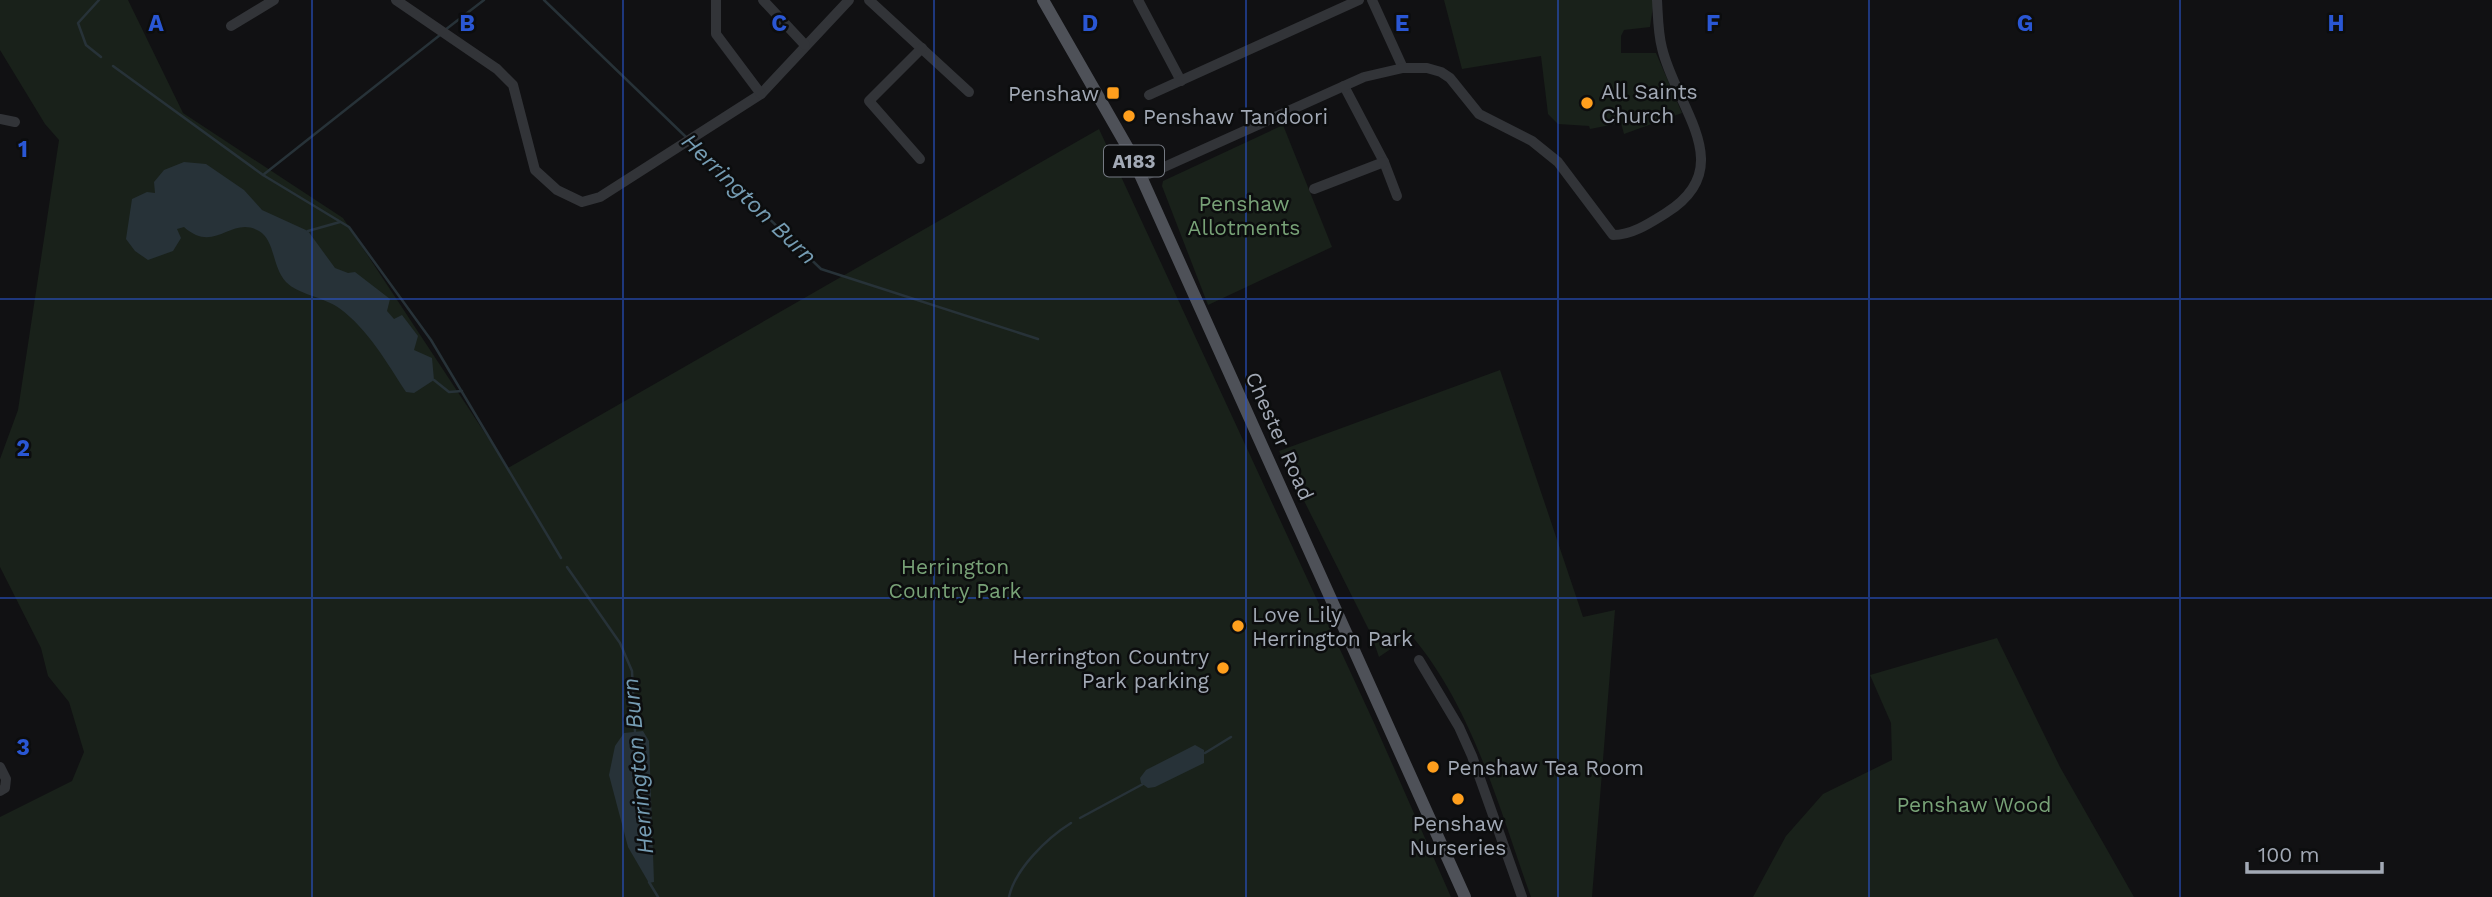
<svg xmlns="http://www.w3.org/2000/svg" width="2492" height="897" viewBox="0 0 2492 897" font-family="'Work Sans',sans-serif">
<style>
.green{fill:#19211a}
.water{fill:#273238}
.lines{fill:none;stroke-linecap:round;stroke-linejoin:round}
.stream{stroke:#273238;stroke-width:2.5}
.minor{stroke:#323438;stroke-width:10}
.major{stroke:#4e5158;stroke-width:12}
.grid{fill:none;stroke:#2a57d4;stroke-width:2;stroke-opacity:0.55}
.poi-dot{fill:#ff9f1d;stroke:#0c0d0e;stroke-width:2.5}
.labels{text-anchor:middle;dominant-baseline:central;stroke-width:5;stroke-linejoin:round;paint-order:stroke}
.shield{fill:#0c0d0e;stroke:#757a83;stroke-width:2}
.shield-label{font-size:19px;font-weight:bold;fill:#a2a9b5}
.poi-label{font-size:21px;fill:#a2a9b5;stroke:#0c0d0e;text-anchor:start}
.park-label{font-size:21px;fill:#78a277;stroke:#0c0d0e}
.street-label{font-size:21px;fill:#a2a9b5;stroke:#0c0d0e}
.water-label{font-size:23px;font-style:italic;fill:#759cb3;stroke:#0c0d0e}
.grid-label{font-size:23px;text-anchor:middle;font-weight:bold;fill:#2a57d4;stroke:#0c0d0e;stroke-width:5;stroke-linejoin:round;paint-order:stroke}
</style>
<rect width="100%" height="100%" fill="#111113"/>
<g class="green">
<polygon points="0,0 128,0 183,113 343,218 508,468 1099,129 1375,725 1451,897 0,897 0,817 72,781 84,752 69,702 48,676 41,648 0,567 0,459 18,410 59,140 45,124 0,50"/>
<polygon points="1444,0 1654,0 1650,27 1624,30 1621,36 1621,53 1656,53 1682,113 1624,134 1621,123 1590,129 1589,126 1558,124 1548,114 1541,56 1462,69"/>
<polygon points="1283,125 1332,247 1208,305 1162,186 1163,181"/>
<path d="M1500,370L1583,617L1615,610L1592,897H1531C1499,808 1473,708 1411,635L1379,657L1371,634L1279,451Z"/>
<polygon points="1997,638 2060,767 2134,897 1753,897 1786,836 1823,794 1892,760 1891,723 1870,675"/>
</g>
<g class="water">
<path d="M184,162L206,164L244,190L262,210L308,231L335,268L348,273L355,272L390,299L387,311L394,319L402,315L418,336L414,350L432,358L434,380L414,393L406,392C387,363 368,329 339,308C324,297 299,295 286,282C272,267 275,240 259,231C231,215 215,255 184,227L177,229L181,238L173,251L148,260L135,251L126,239L132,199L147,192L155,193L154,182L164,170Z"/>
<polygon points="643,731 649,741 654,882 649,883 628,847 609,775 615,746 624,733"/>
<polygon points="1195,745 1204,750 1204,763 1155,787 1148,788 1141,783 1140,778 1146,770"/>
</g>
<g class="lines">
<g class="stream">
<polyline points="99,0 78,23 86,45 101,57"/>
<polyline points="544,0 686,137"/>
<polyline points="445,30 484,0"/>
<polyline points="113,66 263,175 440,35"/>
<polyline points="690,142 821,269 1038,339"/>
<polyline points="263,175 349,227 431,340 561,558"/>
<polyline points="308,231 340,222"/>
<polyline points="434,380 449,392 462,391"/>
<polyline points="567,567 620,643 632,671 635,732"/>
<polyline points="1205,753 1231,737"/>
<polyline points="1080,818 1143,784"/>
<polyline points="649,882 658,897"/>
<path d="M1009,897C1015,869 1047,838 1071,823"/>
</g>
<g class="minor">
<polyline points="396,0 497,69 513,85 535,170 557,190 582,202 600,197 761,94 849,0"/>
<polyline points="716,0 716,34 761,94"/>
<polyline points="763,0 805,45"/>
<polyline points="869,0 969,92"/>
<polyline points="1138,0 1181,81"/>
<polyline points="1372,0 1403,68"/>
<polyline points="231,26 274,0"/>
<polyline points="1344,86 1384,162 1397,196"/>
<polyline points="1149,95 1359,0"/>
<polyline points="0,119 15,122"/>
<polyline points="920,159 869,101 922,48"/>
<path d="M1142,177L1364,77L1403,68H1427L1441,72L1450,78L1479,114L1532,141L1558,162L1613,235C1632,235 1650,223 1666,213C1740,167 1676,108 1662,48C1658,33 1658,16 1657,0"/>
<polyline points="1314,189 1384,162"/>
<polyline points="1419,660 1459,727 1472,756 1522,897"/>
<polyline points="0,767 6,779 5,788 0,791"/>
</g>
<polyline class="major" points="1043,0 1129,150 1465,897"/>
</g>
<path class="grid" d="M312,0V897M623,0V897M934,0V897M1246,0V897M1558,0V897M1869,0V897M2180,0V897M0,299H2492M0,598H2492"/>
<g class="poi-dot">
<rect x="1106" y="86" width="14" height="14" rx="3.5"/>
<circle cx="1587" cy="103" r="7"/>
<circle cx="1129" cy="116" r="7"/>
<circle cx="1238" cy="626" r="7"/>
<circle cx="1223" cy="668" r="7"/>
<circle cx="1433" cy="767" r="7"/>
<circle cx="1458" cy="799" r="7"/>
</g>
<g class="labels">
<rect class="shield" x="1104" y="145.5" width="60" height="31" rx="5"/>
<g class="shield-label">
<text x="1134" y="161">A183</text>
</g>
<g class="poi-label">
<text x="1601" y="91">All Saints<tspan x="1601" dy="24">Church</tspan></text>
<text x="1099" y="93" text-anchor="end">Penshaw</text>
<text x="1143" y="116">Penshaw Tandoori</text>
<text x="1252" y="614">Love Lily<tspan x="1252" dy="24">Herrington Park</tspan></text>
<text x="1209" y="656" text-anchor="end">Herrington Country<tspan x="1209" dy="24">Park parking</tspan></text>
<text x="1447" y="767">Penshaw Tea Room</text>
<text x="1458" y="823" text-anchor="middle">Penshaw<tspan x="1458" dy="24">Nurseries</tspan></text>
</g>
<g class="park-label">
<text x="1244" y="203">Penshaw<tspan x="1244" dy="24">Allotments</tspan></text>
<text x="955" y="566">Herrington<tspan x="955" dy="24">Country Park</tspan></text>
<text x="1974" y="804">Penshaw Wood</text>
</g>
<g class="street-label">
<text transform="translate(1280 436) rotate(66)">Chester Road</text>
</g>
<g class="water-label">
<text transform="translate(749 199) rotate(44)">Herrington Burn</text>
<text transform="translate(638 766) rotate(-95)">Herrington Burn</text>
</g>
</g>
<g class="grid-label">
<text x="156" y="31">A</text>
<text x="467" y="31">B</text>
<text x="779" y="31">C</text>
<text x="1090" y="31">D</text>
<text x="1402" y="31">E</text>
<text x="1713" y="31">F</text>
<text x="2025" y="31">G</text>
<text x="2336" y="31">H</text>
<text x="23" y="157">1</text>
<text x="23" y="456">2</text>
<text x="23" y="755">3</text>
</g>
<path d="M2247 862v10h135v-10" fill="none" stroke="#a2a9b5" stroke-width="3.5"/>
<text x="2258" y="862" font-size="21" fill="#a2a9b5" stroke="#0c0d0e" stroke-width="5" paint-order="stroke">100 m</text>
</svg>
